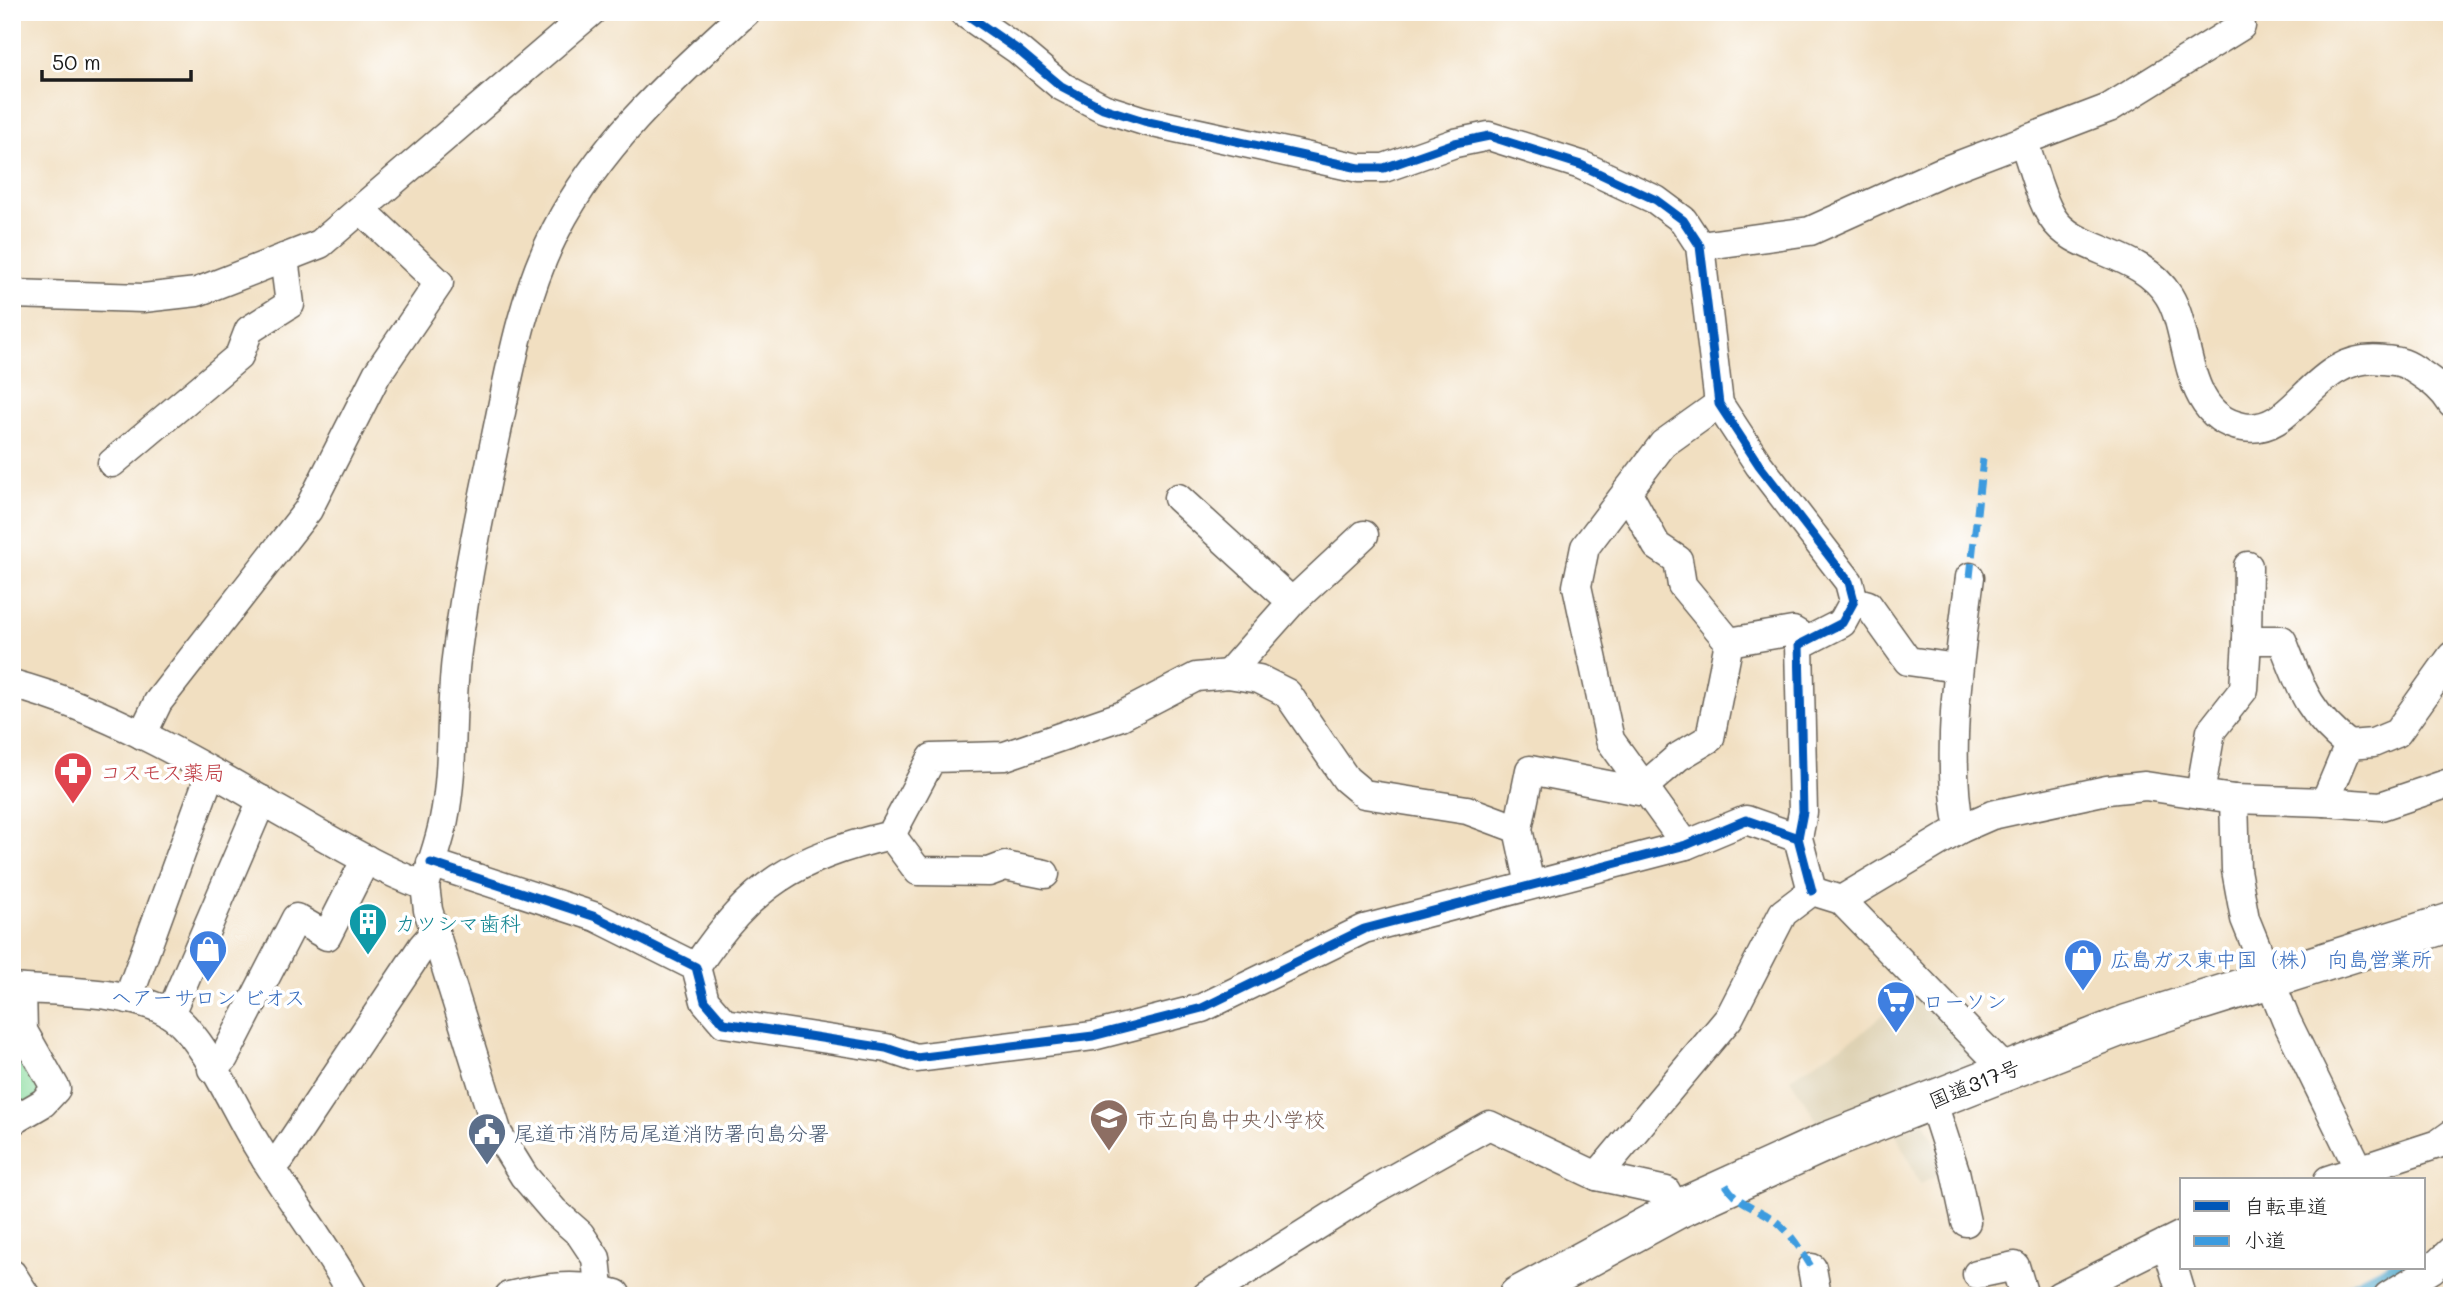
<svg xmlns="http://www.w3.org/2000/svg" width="2464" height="1308" viewBox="0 0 2464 1308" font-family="Mali,'Klee One',sans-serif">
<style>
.built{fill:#ded2b4}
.park{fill:#87da9c;stroke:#527b5c;stroke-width:2}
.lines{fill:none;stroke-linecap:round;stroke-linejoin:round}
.river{stroke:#4ca5c9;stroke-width:35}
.minor-casing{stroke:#676056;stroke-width:31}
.highway-casing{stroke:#676056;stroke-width:41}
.minor{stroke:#fff;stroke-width:28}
.highway{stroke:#fff;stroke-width:38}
.quiet{stroke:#3c9bdf;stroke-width:7;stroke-dasharray:14 7;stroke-linecap:butt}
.cycleway-casing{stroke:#fff;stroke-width:13}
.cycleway{stroke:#0057b8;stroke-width:9}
.labels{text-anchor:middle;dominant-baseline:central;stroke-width:7;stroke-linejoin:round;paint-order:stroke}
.health-label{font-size:21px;fill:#be3a42;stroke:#fff;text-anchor:start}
.culture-label{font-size:21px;fill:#0d838f;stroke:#fff;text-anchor:start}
.shop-label{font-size:21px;fill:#366cbe;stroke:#fff;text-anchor:start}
.street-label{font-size:21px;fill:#1c1c1c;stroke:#fff}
.education-label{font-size:21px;fill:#785e54;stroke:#fff;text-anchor:start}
.service-label{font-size:21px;fill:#4e5e75;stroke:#fff;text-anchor:start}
</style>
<rect width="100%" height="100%" fill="#fff"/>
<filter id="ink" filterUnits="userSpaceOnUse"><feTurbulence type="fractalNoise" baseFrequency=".0143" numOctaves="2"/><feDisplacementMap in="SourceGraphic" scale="14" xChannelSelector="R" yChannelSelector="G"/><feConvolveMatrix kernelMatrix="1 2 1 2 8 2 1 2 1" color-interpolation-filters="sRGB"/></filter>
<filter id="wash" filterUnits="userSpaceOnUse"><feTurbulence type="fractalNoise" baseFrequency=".00686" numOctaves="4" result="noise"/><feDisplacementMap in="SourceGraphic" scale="28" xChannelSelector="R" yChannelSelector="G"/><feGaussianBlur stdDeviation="1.57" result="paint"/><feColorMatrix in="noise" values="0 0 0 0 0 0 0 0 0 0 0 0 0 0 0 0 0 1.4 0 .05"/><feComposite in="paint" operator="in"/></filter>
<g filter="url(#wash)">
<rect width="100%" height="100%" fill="#f1dfc1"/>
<g class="built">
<polygon points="1915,988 1986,1059 1822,1129 1790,1078 1859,1035"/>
<polygon points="1924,1120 1948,1171 1920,1184 1896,1134"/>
</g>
<polygon class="park" points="12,1030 52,1095 12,1117"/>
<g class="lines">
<polyline class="river" points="2360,1296 2415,1268"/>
</g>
</g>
<g filter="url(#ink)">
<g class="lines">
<g class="minor-casing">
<g id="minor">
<polyline points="963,12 1018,50 1061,86 1103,108 1144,121 1359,168 1384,168 1455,143 1489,136 1581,165 1656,200 1683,220 1700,246 1719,404 1759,465 1849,582 1854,601 1842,623 1799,645 1803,812 1798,838 1812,891"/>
<path d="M2024,143C2033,167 2039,196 2052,217C2074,253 2141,250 2169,296C2192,333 2182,417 2243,427C2297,437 2312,351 2384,360C2396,361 2404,362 2414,369C2430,380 2442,387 2452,404"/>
<polyline points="1700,246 1810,231 1941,172 2109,108 2241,26"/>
<polyline points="12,294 143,298 197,292 320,244 591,12"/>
<polyline points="112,463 239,356 249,330 290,304 284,258"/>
<polyline points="1627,491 1657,546 1678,560 1682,585 1729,642"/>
<polyline points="1178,498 1292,602 1228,674"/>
<polyline points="1854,601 1868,605 1908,661 1957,668"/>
<polyline points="1292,602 1364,535"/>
<polyline points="2247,640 2248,566"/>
<path d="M12,684C103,708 197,762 278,810C326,837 373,867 425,886L428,910L498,1134L524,1176L554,1211L580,1234L596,1258L600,1296"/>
<polyline points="142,735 158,702 308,510 377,374 439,283 363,211"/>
<path d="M2200,794L2211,731L2244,689L2247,640H2282C2301,688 2307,712 2349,745L2373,743L2397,733L2452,656"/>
<polyline points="2234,799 2236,870 2245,919 2286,1020 2360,1171"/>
<polyline points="2325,802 2381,806 2452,782"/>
<path d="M1960,829C1945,754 1960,653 1970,577"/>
<polyline points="891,835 918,871 989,872 1005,866 1045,874"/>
<polyline points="1686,845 1610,740 1577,586 1585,547 1663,444 1719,404"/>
<polyline points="431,863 596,917 696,967 705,1001 724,1023 886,1048 916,1058 1093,1036 1202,1008 1364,929 1686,845 1746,820 1798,838"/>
<polyline points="1530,885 1518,829 1530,770 1639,791 1678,757 1710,738 1729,642 1793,631 1808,640"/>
<path d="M425,886C431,863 440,842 444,819C455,765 449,706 457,651C467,572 484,494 500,417C513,353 526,289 556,230C602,141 673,79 746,12"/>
<polyline points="1841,900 1960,829 1992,815 2107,790 2145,786 2234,799 2325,802 2349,745"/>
<path d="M696,967C752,884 794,858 891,835L932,758L1005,756L1121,716L1196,677L1228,674L1259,679L1287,693L1346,779L1364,794L1467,810L1518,829"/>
<path d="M12,988C56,992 133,990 170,1014C205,1037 235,1111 258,1147C289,1198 325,1244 354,1296"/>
<polyline points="128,999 210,774"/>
<polyline points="170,1014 262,800"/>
<polyline points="212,1069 224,1058 296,918 327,936 366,859"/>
<polyline points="1932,1100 1955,1171 1966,1222"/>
<polyline points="12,1121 43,1103 56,1089 23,1031 22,989"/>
<polyline points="266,1160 280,1159 422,947 435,932"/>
<polyline points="1597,1176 1729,1018 1783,913 1812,891 1841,900 2006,1070"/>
<polyline points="2328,1180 2438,1144 2452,1134"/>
<polyline points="2166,1243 2182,1296"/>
<polyline points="1812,1268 1817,1296"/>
<polyline points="12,1274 26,1296"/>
<polyline points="1977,1274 2015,1266 2024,1296"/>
<path d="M509,1296C544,1287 580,1282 616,1294"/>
<polyline points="1206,1296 1375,1189 1489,1125 1597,1176 1666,1191 1676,1210"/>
<polyline points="2059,1296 2182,1235"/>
<polyline points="2388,1296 2432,1269 2452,1250"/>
</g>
</g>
<g class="highway-casing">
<polyline id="highway" points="1518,1296 1676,1210 1828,1141 2127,1024 2452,922"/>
</g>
<use href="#minor" class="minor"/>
<use href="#highway" class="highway"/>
<g class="quiet">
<polyline points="1970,577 1983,459"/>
<path d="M1726,1185C1737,1203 1753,1206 1770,1217C1788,1228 1801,1250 1812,1268"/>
</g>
<g class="cycleway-casing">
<g id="cycleway">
<polyline points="963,12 1018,50 1061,86 1103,108 1144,121 1359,168 1384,168 1455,143 1489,136 1581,165 1656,200 1683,220 1700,246 1719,404 1759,465 1849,582 1854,601 1842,623 1799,645 1803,812 1798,838 1812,891"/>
<polyline points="431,863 596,917 696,967 705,1001 724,1023 886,1048 916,1058 1093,1036 1202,1008 1364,929 1686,845 1746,820 1798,838"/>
</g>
</g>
<use href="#cycleway" class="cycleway"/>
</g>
</g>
<defs>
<g id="pharmacy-pin" transform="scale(2.0125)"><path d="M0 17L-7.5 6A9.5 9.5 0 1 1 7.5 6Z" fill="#e0444e" stroke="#fff"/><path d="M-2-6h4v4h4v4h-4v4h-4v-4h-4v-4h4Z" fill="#fff"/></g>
<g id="building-pin" transform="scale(2.0125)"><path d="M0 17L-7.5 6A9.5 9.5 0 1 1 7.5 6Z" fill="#0f9aa8" stroke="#fff"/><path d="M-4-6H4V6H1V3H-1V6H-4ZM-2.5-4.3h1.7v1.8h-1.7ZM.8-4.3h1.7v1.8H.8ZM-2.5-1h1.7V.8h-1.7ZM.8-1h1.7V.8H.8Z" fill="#fff"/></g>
<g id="shop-pin" transform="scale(2.0125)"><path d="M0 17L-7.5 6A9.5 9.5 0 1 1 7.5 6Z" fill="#3f7fe0" stroke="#fff"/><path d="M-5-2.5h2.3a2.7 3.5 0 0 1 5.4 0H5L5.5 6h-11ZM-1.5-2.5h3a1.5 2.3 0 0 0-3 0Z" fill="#fff"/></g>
<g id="supermarket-pin" transform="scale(2.0125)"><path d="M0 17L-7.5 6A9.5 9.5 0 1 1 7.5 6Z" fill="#3f7fe0" stroke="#fff"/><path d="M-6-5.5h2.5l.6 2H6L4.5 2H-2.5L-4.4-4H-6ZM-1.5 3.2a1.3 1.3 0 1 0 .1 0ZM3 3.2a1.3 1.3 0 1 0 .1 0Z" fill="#fff"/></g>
<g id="school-pin" transform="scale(2.0125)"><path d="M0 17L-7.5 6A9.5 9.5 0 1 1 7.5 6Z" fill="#8d6e63" stroke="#fff"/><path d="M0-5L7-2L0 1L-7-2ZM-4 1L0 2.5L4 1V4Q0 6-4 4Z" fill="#fff"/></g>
<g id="civic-pin" transform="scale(2.0125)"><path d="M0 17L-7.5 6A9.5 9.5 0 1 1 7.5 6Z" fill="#5c6f8a" stroke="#fff"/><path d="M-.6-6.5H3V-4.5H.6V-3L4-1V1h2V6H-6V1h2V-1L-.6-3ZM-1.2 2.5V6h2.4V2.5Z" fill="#fff"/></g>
</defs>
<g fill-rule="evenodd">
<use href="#pharmacy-pin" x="73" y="771"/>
<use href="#building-pin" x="368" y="922"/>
<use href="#shop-pin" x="208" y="949"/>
<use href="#shop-pin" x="2083" y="958"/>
<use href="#supermarket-pin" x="1896" y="1000"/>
<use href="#school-pin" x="1109" y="1118"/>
<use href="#civic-pin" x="487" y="1132"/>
</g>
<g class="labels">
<g class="health-label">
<text x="100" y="771">コスモス薬局</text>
</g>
<g class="culture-label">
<text x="395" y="922">カツシマ歯科</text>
</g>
<g class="shop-label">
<text x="2110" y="958">広島ガス東中国（株） 向島営業所</text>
<text x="208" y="996" text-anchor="middle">ヘアーサロン ビオス</text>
<text x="1923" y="1000">ローソン</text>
</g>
<g class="street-label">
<text transform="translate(1974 1083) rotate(-22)">国道317号</text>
</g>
<g class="education-label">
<text x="1136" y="1118">市立向島中央小学校</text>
</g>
<g class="service-label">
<text x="514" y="1132">尾道市消防局尾道消防署向島分署</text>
</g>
</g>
<rect width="2464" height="1308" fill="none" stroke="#fff" stroke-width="42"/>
<rect x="2180" y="1178" width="245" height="91" fill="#ffffff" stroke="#a4a4a4" stroke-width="2"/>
<rect x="2194" y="1201" width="35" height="10" fill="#0057b8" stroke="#a4a4a4" stroke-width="2"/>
<text x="2244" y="1214" font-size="21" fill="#1c1c1c">自転車道</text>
<rect x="2194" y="1236" width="35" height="10" fill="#3c9bdf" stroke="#a4a4a4" stroke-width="2"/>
<text x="2244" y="1248" font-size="21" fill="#1c1c1c">小道</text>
<path d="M42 70v10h149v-10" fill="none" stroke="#1c1c1c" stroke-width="3.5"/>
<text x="52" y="70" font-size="21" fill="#1c1c1c" stroke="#ffffff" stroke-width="5" paint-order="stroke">50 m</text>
</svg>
